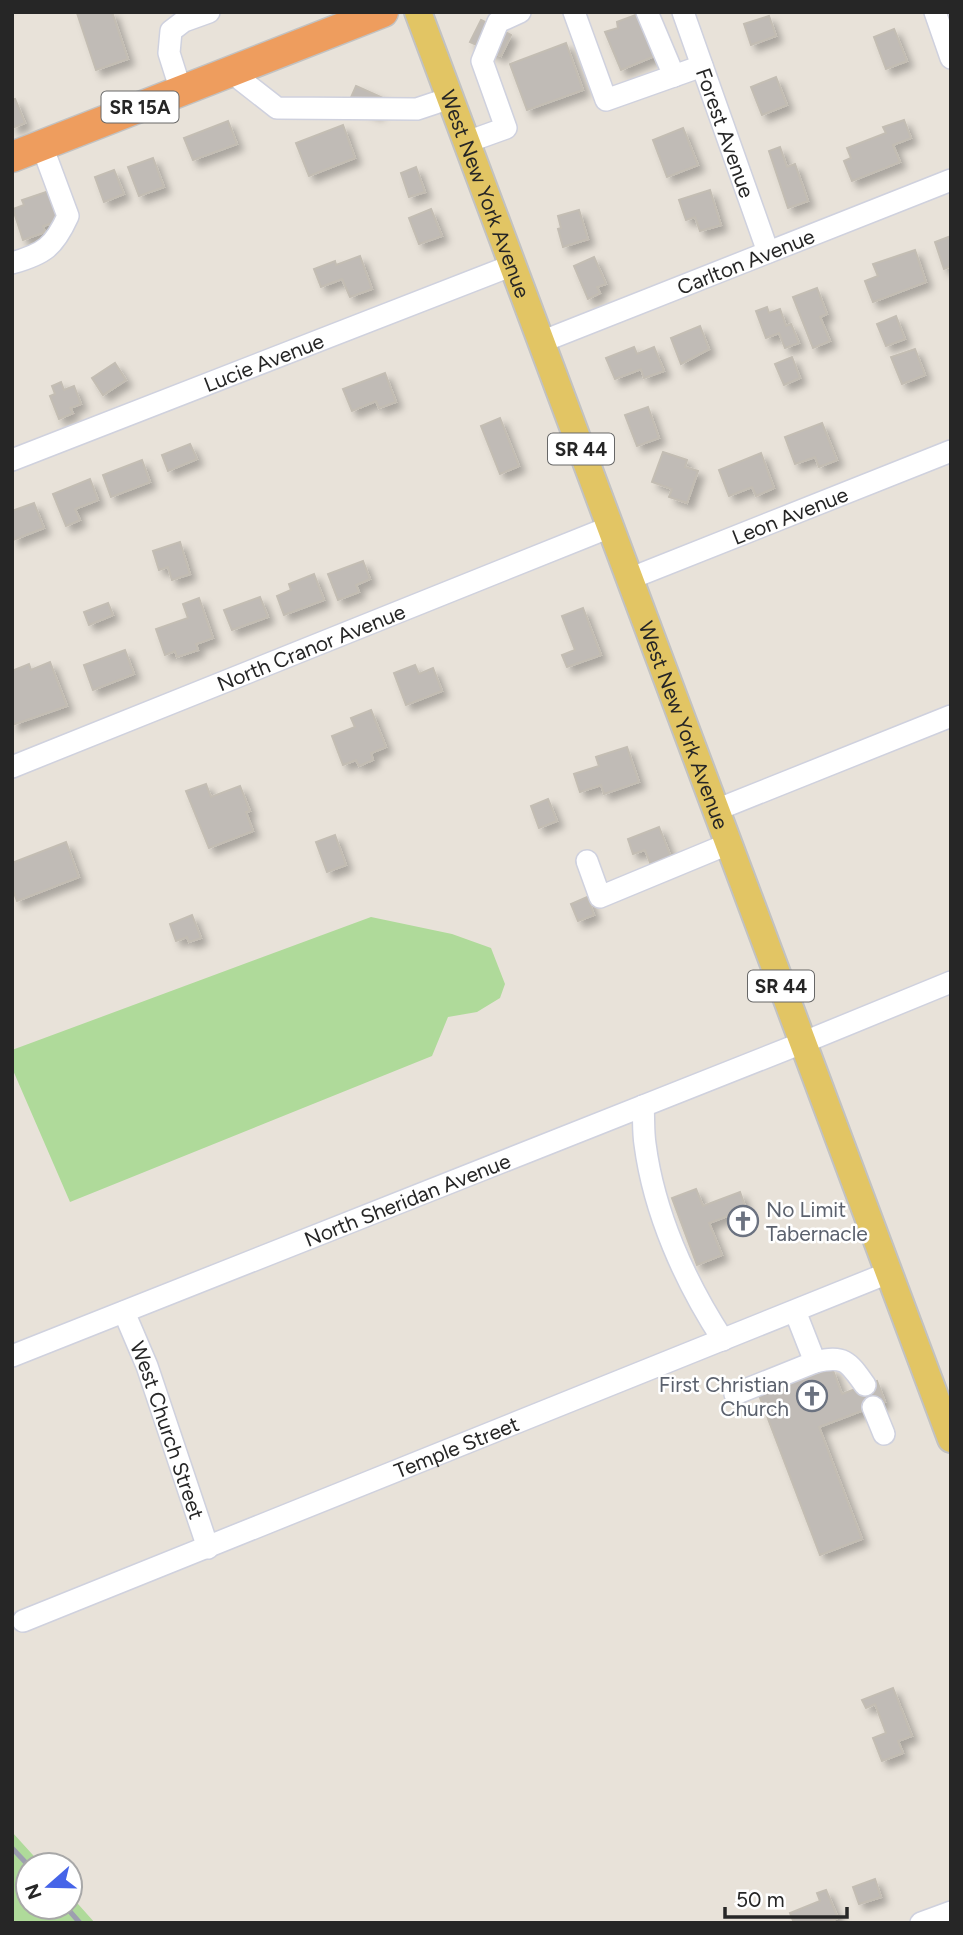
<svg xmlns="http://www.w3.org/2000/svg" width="963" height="1935" viewBox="0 0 963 1935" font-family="Figtree,sans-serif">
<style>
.green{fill:#afda9a}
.building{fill:#c0bbb6;stroke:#c3bdb3;stroke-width:2;filter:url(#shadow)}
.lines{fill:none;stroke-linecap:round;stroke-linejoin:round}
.minor-casing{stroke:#cfd1de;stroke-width:24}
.major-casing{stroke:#c2c2c2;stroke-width:30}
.highway-casing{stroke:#c2c2c2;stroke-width:33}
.minor{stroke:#fff;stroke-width:21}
.major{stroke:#e2c564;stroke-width:26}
.highway{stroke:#ee9d5e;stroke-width:30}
.rail{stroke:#9d9faf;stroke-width:5}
.labels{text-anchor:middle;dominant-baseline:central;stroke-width:5;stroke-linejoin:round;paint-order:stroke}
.shield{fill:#fff;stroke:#676767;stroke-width:2}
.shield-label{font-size:19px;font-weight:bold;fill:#262626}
.street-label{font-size:21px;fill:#262626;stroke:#fff}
.worship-label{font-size:21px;fill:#5b616d;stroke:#fff;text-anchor:start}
</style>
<defs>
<filter id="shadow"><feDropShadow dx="6" dy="6" stdDeviation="3.5" flood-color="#0004"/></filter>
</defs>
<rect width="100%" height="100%" fill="#e8e2d9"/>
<g class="green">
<polygon points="371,917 452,934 491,948 505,984 500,998 477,1012 448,1017 432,1056 70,1202 12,1068 12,1050"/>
<polygon points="12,1832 42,1865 28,1865 28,1907 70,1907 70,1895 95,1923 12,1923"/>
</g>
<g class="building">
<polygon points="81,12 112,12 128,59 96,70 77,13"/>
<polygon points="641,13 657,55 621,70 605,32 618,28 617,22"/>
<polygon points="769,16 776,36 751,45 744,24"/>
<polygon points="481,20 511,35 501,56 470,42"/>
<polygon points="894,29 907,61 886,69 874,37"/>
<polygon points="566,43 583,90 527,110 510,64"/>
<polygon points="776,77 787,105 762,115 751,87"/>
<polygon points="356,86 383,98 376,114 349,102"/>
<polygon points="15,99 25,123 12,128 12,100"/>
<polygon points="904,120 911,138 893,145 900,162 852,181 844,161 851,158 847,148 886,133 883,127"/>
<polygon points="228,121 237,144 193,160 184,138"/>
<polygon points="343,125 355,158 309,176 296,143"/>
<polygon points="683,128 698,165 667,177 653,140"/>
<polygon points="780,147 787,167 795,164 808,201 788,208 769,151"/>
<polygon points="153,158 164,187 139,196 128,167"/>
<polygon points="416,167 425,192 409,197 401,173"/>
<polygon points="114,170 124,194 104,202 95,177"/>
<polygon points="710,190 721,225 700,231 695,217 686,220 679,200"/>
<polygon points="49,191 59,221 43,226 45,232 23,240 13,209 24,205 22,200"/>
<polygon points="431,209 442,236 419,244 409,218"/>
<polygon points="579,210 588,239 563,247 558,229 561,228 558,216"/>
<polygon points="951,236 951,266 944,269 935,242"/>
<polygon points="915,250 926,282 873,302 865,281 878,276 873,264"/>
<polygon points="360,256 372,289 350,297 342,279 321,287 314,269 335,261 336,265"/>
<polygon points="594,257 606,284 597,287 600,293 588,299 574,266"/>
<polygon points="817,288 827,314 820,317 830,341 813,348 793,297"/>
<polygon points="767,307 769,313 780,309 786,326 791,324 799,343 785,348 779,333 766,338 756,311"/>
<polygon points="896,316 905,339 886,346 877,324"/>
<polygon points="700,326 709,349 681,364 671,338"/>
<polygon points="634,347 637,354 654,347 664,371 644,378 641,369 615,379 606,358"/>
<polygon points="915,349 925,375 902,384 891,357"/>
<polygon points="792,357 800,378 784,385 775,364"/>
<polygon points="115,363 126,380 103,395 92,378"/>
<polygon points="385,373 396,402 379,408 376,401 352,411 343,389"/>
<polygon points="61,382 64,390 74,386 81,404 70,408 73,413 59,419 50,396 55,394 52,386"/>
<polygon points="648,407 659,438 637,446 625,415"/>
<polygon points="500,418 519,466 500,474 481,426"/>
<polygon points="822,423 837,460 819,467 815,457 795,464 785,437"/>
<polygon points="190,444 197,459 168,471 162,455"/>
<polygon points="663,452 687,460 685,467 698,471 687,503 669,497 672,489 652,482"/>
<polygon points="761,453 774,488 756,496 752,487 729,496 719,470"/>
<polygon points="142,460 150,482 111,497 103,475"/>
<polygon points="90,479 98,500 75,509 80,520 66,526 53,494"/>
<polygon points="34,503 44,528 13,540 12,511"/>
<polygon points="180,542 190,574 172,580 168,567 159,570 153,551"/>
<polygon points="363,561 370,579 356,585 359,592 338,600 328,574"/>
<polygon points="314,574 324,600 284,615 277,596 291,590 289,584"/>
<polygon points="260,597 268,617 232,630 224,610"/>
<polygon points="199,598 213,638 196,644 198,650 177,657 175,651 165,655 156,629 188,618 183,604"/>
<polygon points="108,603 113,615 89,625 84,612"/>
<polygon points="583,608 601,655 567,667 562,655 575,650 562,616"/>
<polygon points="125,650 134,674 93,690 84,665"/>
<polygon points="50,662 67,706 12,725 12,671 29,664 31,670"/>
<polygon points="415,665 419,674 433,668 442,691 406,705 394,673"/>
<polygon points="371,710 386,747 371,753 373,760 359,766 356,760 343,765 332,736 355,727 351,718"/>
<polygon points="627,747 639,782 604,794 601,785 580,792 574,774 599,766 596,757"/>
<polygon points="206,784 211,797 240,786 250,811 246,812 253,831 209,848 186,791"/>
<polygon points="548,799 557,821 539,828 531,806"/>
<polygon points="659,827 673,862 653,870 645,850 633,854 628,839"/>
<polygon points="335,835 346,865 327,872 316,842"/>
<polygon points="66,842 79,877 17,901 12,887 12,863"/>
<polygon points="587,897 594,915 578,921 571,904"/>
<polygon points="192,915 201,938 189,942 187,937 176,941 170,924"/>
<polygon points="696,1189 703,1206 740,1192 746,1209 709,1223 722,1255 697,1265 672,1198"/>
<polygon points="832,1368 842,1394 877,1381 885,1402 819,1427 862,1539 820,1555 759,1395"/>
<polygon points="893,1688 912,1736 898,1741 903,1753 882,1761 873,1738 886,1733 875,1704 866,1708 862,1700"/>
<polygon points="875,1879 881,1897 859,1904 853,1887"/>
<polygon points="826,1890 838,1918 826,1923 794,1923 790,1913 820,1901 817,1893"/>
</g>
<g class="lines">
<g class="minor-casing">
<g id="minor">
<polyline points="574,12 606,100 702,66"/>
<polyline points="647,12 674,76"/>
<path id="s1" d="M683,12L768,252"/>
<polyline points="935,12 951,58"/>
<polyline points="231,72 277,108 417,109 450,98"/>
<polyline points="181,91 169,53 171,31 184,21 209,12"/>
<polyline points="467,142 506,128 482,61 498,22 520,12"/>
<path d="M12,263C44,254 54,247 68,216L42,146"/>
<path id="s2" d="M541,342L951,180"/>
<path id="s3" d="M12,460L513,265"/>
<path id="s4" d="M629,579L951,451"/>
<path id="s5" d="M12,767L610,527"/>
<polyline points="716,810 951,716"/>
<polyline points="587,861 600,897 728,844"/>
<path d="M643,1106C644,1118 643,1131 645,1144C654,1213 685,1282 723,1340"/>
<path id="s6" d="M124,1312L147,1366L208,1548"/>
<path id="s7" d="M12,1356L802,1043L951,982"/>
<path d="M815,1362C844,1355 848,1361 865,1385"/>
<polyline points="735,1394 815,1362 795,1311"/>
<polyline points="873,1407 884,1434"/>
<path id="s8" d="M23,1621L888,1273"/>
<polyline points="921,1923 951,1912"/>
</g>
</g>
<g class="major-casing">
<g id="major">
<path id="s9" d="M418,12L951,1439"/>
</g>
</g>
<g class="highway-casing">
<polyline id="highway" points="12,157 383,12"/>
</g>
<use href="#minor" class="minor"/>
<use href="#major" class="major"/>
<use href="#highway" class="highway"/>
<g class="rail">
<polyline points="12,1848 28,1865"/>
<polyline points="66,1907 80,1923"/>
</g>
</g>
<defs>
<g id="church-ring" transform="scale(1.575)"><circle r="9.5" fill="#fff" stroke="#6b7280" stroke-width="1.5"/><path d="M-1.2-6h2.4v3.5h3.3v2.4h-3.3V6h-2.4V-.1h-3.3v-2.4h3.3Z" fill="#6b7280"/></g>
</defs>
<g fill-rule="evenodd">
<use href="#church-ring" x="743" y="1221"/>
<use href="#church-ring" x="812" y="1396"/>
</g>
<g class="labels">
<g class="shield">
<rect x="101.5" y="91.5" width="77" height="31" rx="5"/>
<rect x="548" y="433.5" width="66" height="31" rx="5"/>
<rect x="748" y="970.5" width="66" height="31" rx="5"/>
</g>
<g class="shield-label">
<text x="140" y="107">SR 15A</text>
<text x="581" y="449">SR 44</text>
<text x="781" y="986">SR 44</text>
</g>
<g class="street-label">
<text stroke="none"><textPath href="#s1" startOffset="128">Forest Avenue</textPath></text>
<text stroke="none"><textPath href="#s9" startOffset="194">West New York Avenue</textPath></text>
<text stroke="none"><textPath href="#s2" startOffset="220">Carlton Avenue</textPath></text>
<text stroke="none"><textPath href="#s3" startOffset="270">Lucie Avenue</textPath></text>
<text stroke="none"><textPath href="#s4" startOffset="173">Leon Avenue</textPath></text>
<text stroke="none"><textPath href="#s5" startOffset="322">North Cranor Avenue</textPath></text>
<text stroke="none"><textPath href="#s9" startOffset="761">West New York Avenue</textPath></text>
<text stroke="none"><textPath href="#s7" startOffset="425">North Sheridan Avenue</textPath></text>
<text stroke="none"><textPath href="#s6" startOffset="126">West Church Street</textPath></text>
<text stroke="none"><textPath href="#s8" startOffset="467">Temple Street</textPath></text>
</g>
<g class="worship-label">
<text x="766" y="1209">No Limit<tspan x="766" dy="24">Tabernacle</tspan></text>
<text x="789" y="1384" text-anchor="end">First Christian<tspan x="789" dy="24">Church</tspan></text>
</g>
</g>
<rect width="963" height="1935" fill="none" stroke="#262626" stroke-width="28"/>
<g transform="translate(49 1886) rotate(250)"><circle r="33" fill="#ffffff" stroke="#a8a8a8" stroke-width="2"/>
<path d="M0-5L12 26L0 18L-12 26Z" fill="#4664e8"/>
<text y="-10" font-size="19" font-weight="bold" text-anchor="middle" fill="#262626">N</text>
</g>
<path d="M725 1907v10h122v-10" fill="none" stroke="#262626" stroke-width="3.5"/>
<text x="736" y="1907" font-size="21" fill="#262626" stroke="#ffffff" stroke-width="5" paint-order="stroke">50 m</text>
</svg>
